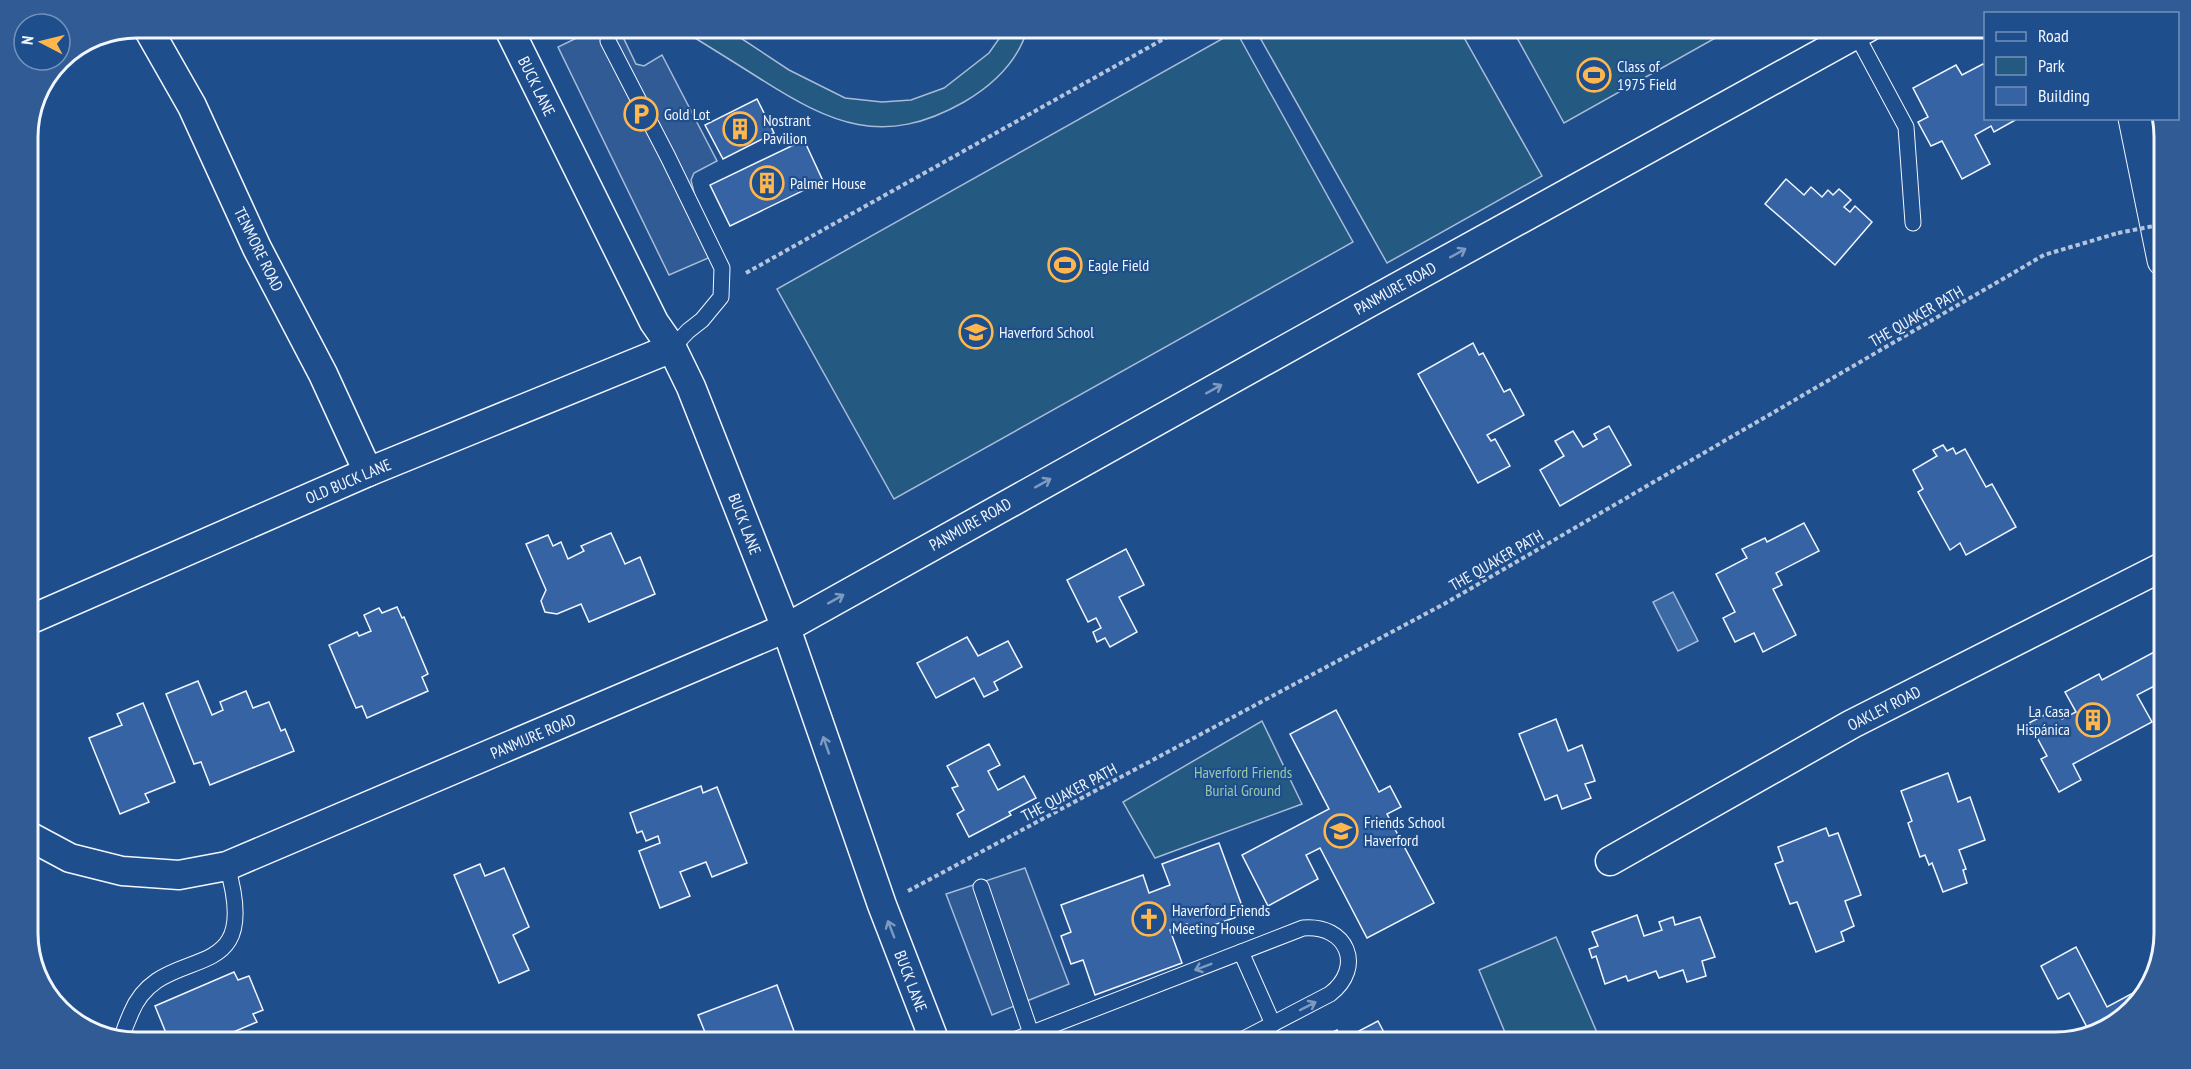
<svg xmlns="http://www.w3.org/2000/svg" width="2191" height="1069" viewBox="0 0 2191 1069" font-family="'PT Sans Narrow',sans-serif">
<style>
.green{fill:#245a82;stroke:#a8bbd7;stroke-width:1.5}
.parking{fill:#305b95;stroke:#a8bbd7;stroke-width:1.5}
.water{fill:#3b69a3;stroke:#a8bbd7;stroke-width:1.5}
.building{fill:#3563a3;stroke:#f2f6ff;stroke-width:1.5}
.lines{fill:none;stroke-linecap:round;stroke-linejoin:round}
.service-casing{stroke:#f2f6ff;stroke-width:17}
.minor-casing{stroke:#f2f6ff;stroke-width:31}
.tertiary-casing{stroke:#f2f6ff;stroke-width:35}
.path{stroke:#b3c4dc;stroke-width:4;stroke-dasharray:4.5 3;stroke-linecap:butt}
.service{stroke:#1f4e8c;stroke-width:15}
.minor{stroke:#1f4e8c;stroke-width:28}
.tertiary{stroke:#1f4e8c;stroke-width:33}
.path-bridge{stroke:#b3c4dc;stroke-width:4;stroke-dasharray:4.5 3;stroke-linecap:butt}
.oneway{stroke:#7e9ac0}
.labels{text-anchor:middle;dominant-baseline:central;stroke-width:4.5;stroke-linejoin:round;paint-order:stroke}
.poi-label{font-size:16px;fill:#f2f6ff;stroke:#1f4e8c;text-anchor:start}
.street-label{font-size:16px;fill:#f2f6ff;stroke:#1f4e8c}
.park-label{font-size:16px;fill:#97c8a6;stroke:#1f4e8c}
.rim{fill:none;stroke:#f2f6ff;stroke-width:3}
</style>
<rect width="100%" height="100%" fill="#1f4e8c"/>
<g class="green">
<path d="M677,27H724L789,70L845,98L882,102L911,100L944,88L989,53L1001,36L1005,27H1028C1019,60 993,85 964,102C883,148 831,124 759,78C732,61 705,44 677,27Z"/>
<polygon points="1254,27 1458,27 1542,176 1387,263"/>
<polygon points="1511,27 1735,27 1564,123"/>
<polygon points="1236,31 1353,242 894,499 777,289"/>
<polygon points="1262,721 1302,804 1155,858 1123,802"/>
<polygon points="1556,937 1601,1042 1509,1042 1479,970"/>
</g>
<g class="parking">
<polygon points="604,28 621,33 636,64 644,66 662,55 717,161 694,173 691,180 695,197 722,252 669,275 558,47 593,30"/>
<polygon points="1025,868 1069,984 992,1015 946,894"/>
</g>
<polygon class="water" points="1673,592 1698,641 1678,651 1653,602"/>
<g class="building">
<polygon points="1983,64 1986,67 1986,118 2019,118 1994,132 1991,126 1975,135 1990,164 1962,179 1942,141 1931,146 1918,122 1928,117 1913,88 1956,65 1962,75"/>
<polygon points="757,99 774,133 723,159 705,125"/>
<polygon points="804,140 823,181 730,226 710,185"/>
<polygon points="1786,179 1804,195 1811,187 1822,197 1828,190 1833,195 1839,189 1851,200 1844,207 1850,212 1855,206 1872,222 1835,265 1765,204"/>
<polygon points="1473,343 1479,355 1483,353 1504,392 1510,389 1524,415 1487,435 1491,441 1495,439 1510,466 1478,483 1418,374"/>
<polygon points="1609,426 1631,465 1560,506 1540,470 1564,456 1555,441 1573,431 1583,447 1597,439 1594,434"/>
<polygon points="1943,445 1947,451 1953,448 1956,454 1965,449 1986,487 1992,484 2016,527 1966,555 1960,543 1950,550 1918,492 1923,489 1913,470 1937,456 1933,450"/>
<polygon points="1804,523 1819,551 1776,573 1782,585 1773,589 1796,635 1763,652 1754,633 1735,642 1723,618 1735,612 1716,574 1747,558 1742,549 1765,538 1767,542"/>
<polygon points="611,533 625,564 640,557 655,594 589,622 581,604 557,614 545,612 541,601 546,590 526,544 548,535 553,546 561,542 568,559 584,551 581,546"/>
<polygon points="1126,549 1144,585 1119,597 1137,632 1110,647 1105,638 1097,642 1093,632 1101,628 1096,618 1088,622 1067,580"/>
<polygon points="397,607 402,618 404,617 428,674 422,677 428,691 367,718 362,706 356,708 329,645 357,632 359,636 371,631 364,615 379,608 382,613"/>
<polygon points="967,637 978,656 1008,641 1022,667 994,682 998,690 984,697 974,678 936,698 917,663"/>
<polygon points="2156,651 2164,665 2164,681 2137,695 2152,722 2073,764 2081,780 2059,792 2041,759 2047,756 2029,723 2056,709 2062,719 2076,712 2065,692 2099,674 2102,680"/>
<polygon points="198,681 212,715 223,710 220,702 246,691 253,708 269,702 281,731 285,729 294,751 210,785 201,762 194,764 166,694"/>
<polygon points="143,703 175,782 145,794 149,802 120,814 89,738 122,725 117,714"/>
<polygon points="1336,710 1379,792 1390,786 1401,807 1387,814 1434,903 1367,938 1320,848 1306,855 1318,879 1268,906 1242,855 1329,809 1290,734"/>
<polygon points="1556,719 1568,751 1582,745 1595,781 1585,784 1591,798 1562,809 1557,795 1545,800 1519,734"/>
<polygon points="989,744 1000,765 988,771 998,790 1024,776 1036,798 1009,812 1011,815 969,837 957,814 964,810 952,788 958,786 947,766"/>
<polygon points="1948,773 1958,802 1970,797 1985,840 1959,850 1966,869 1963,870 1967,883 1943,892 1932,863 1929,865 1925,855 1920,857 1908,823 1912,821 1901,791"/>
<polygon points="701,786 703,793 717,787 747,863 712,877 706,862 680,872 690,896 660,908 639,851 660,843 658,836 646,841 642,831 637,833 630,813"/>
<polygon points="1826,828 1829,836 1838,833 1861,895 1845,901 1854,926 1841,932 1844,941 1816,952 1797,902 1790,904 1775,864 1783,861 1778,847"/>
<polygon points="1219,843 1245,914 1191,933 1187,924 1170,930 1182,963 1095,995 1083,960 1071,964 1061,936 1071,932 1061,905 1143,875 1149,893 1170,885 1162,864"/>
<polygon points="480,864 485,876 504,868 529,927 513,935 529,970 499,983 454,875"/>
<polygon points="1637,915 1644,936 1662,930 1659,922 1673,917 1675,925 1700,917 1715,957 1702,961 1706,976 1687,982 1683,970 1659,978 1656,971 1628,981 1626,976 1605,984 1596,956 1592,958 1589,949 1598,946 1592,932"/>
<polygon points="2076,947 2107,1007 2133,993 2136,1000 2115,1024 2089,1031 2069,993 2058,999 2041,966"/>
<polygon points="234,972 238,980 249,976 263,1010 253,1014 257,1022 210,1042 162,1042 166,1033 155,1006"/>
<polygon points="777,985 798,1042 709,1042 698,1015"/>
<polygon points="1378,1021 1389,1042 1313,1042 1337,1030 1342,1040"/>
<polygon points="1400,1036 1403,1042 1390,1042"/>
</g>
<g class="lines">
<g class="service-casing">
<g id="service">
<polyline points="1856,34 1906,127 1913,223"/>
<polyline points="608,41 668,157 722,268 721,297 702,320 688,331 672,348"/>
<polyline points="981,887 1034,1042"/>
<polyline points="1241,952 1273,1024"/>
<path d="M122,1039C123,1030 128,1021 131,1013C162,937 265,995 227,866"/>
<path d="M1009,1042L1303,928C1347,924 1365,967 1330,994L1238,1042"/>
</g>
</g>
<g class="minor-casing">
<g id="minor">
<polyline points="147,27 192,106 257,248 323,374 368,472"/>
<polyline points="508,27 654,322 672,348 691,387 786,628 882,905 935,1042"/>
<polyline points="27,621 368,472 672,348"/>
<polyline points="27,835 70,858 122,871 179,875 227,866 786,628 1363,306 1869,27"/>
<polyline points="1610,861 1852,724 2164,566"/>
</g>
</g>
<g class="tertiary-casing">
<polyline id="tertiary" points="2135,118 2164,260"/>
</g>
<g class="path">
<polyline points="746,273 1185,27"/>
<polyline points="908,891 1444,604 2044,255 2118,233"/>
</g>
<use href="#service" class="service"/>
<use href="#minor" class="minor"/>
<use href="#tertiary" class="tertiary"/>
<polyline class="path-bridge" points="2118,233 2164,224"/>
</g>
<defs><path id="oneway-shaft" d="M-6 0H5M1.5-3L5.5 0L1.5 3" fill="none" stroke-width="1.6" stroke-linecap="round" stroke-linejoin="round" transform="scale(1.5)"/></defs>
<g class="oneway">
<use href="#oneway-shaft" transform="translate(1458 253) rotate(-29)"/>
<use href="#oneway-shaft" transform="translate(1214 389) rotate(-29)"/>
<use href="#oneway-shaft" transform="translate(1043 483) rotate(-29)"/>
<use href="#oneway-shaft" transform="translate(836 599) rotate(-29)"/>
<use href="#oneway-shaft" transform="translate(826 745) rotate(-109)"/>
<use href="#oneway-shaft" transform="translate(891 929) rotate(-111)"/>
<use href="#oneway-shaft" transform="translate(1203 967) rotate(159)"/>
<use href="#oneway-shaft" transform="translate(1308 1006) rotate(-27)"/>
</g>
<defs>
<g id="stadium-ring" transform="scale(1.725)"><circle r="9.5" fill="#1f4e8c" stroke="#ffb74d" stroke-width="1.5"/><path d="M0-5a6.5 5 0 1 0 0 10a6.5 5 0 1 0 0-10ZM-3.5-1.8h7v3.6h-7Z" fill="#ffb74d"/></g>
<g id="parking-ring" transform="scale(1.725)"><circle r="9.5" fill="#1f4e8c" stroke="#ffb74d" stroke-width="1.5"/><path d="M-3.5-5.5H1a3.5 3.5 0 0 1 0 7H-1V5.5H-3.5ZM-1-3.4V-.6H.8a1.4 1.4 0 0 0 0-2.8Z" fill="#ffb74d"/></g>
<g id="building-ring" transform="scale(1.725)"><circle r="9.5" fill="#1f4e8c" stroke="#ffb74d" stroke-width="1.5"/><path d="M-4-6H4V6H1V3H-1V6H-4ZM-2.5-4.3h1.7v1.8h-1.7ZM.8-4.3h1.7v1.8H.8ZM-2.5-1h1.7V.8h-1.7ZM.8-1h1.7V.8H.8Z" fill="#ffb74d"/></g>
<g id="school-ring" transform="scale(1.725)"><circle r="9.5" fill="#1f4e8c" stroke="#ffb74d" stroke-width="1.5"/><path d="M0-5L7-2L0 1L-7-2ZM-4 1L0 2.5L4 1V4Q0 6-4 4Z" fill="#ffb74d"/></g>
<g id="church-ring" transform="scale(1.725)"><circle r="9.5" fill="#1f4e8c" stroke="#ffb74d" stroke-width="1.5"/><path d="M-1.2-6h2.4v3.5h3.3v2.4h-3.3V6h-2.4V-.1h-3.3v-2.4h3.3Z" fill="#ffb74d"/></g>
</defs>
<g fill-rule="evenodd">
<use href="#stadium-ring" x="1594" y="75"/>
<use href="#parking-ring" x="641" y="114"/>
<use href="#building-ring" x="740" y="129"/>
<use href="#building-ring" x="767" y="183"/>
<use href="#stadium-ring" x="1065" y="265"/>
<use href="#school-ring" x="976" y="332"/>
<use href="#building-ring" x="2093" y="720"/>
<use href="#school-ring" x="1341" y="831"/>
<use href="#church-ring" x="1149" y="919"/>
</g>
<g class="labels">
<g class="poi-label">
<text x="1617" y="66">Class of<tspan x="1617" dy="18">1975 Field</tspan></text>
<text x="664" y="114">Gold Lot</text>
<text x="763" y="120">Nostrant<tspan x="763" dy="18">Pavilion</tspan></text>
<text x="790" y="183">Palmer House</text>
<text x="1088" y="265">Eagle Field</text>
<text x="999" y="332">Haverford School</text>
<text x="2070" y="711" text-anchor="end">La Casa<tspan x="2070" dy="18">Hispánica</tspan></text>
<text x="1364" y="822">Friends School<tspan x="1364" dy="18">Haverford</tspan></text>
<text x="1172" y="910">Haverford Friends<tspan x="1172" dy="18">Meeting House</tspan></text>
</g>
<g class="street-label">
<text transform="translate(537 86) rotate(64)">BUCK LANE</text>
<text transform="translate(259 249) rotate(64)">TENMORE ROAD</text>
<text transform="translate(1395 288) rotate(-29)">PANMURE ROAD</text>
<text transform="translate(1916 316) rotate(-30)">THE QUAKER PATH</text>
<text transform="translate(348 481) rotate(-23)">OLD BUCK LANE</text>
<text transform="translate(745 524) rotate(69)">BUCK LANE</text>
<text transform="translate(970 524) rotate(-29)">PANMURE ROAD</text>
<text transform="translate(1496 560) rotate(-30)">THE QUAKER PATH</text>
<text transform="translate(1884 708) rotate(-27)">OAKLEY ROAD</text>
<text transform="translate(533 736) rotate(-23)">PANMURE ROAD</text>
<text transform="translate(1069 792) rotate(-28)">THE QUAKER PATH</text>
<text transform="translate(911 981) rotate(69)">BUCK LANE</text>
</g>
<g class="park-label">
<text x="1243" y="772">Haverford Friends<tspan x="1243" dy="18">Burial Ground</tspan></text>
</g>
</g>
<path d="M0 0H2191V1069H0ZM137 38H2055A99 99 0 0 1 2154 137V933A99 99 0 0 1 2055 1032H137A99 99 0 0 1 38 933V137A99 99 0 0 1 137 38Z" fill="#305b95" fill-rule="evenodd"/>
<path class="rim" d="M137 38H2055A99 99 0 0 1 2154 137V933A99 99 0 0 1 2055 1032H137A99 99 0 0 1 38 933V137A99 99 0 0 1 137 38Z"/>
<rect x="1984" y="12" width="195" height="108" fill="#1f4e8c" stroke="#7391ba" stroke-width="1.5"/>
<rect x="1996" y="32" width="30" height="9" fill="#1f4e8c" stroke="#7391ba" stroke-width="1.5"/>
<text x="2038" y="42" font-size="18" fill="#f2f6ff">Road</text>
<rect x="1996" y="57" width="30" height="18" fill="#245a82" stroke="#7391ba" stroke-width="1.5"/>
<text x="2038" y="72" font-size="18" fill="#f2f6ff">Park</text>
<rect x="1996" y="87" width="30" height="18" fill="#3563a3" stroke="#7391ba" stroke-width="1.5"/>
<text x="2038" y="102" font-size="18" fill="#f2f6ff">Building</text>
<g transform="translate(42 42) rotate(277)"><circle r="28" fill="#1f4e8c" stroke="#7391ba" stroke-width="1.5"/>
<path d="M0-4.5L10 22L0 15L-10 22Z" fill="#ffb74d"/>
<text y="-9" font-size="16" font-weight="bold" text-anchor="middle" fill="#f2f6ff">N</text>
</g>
</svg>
